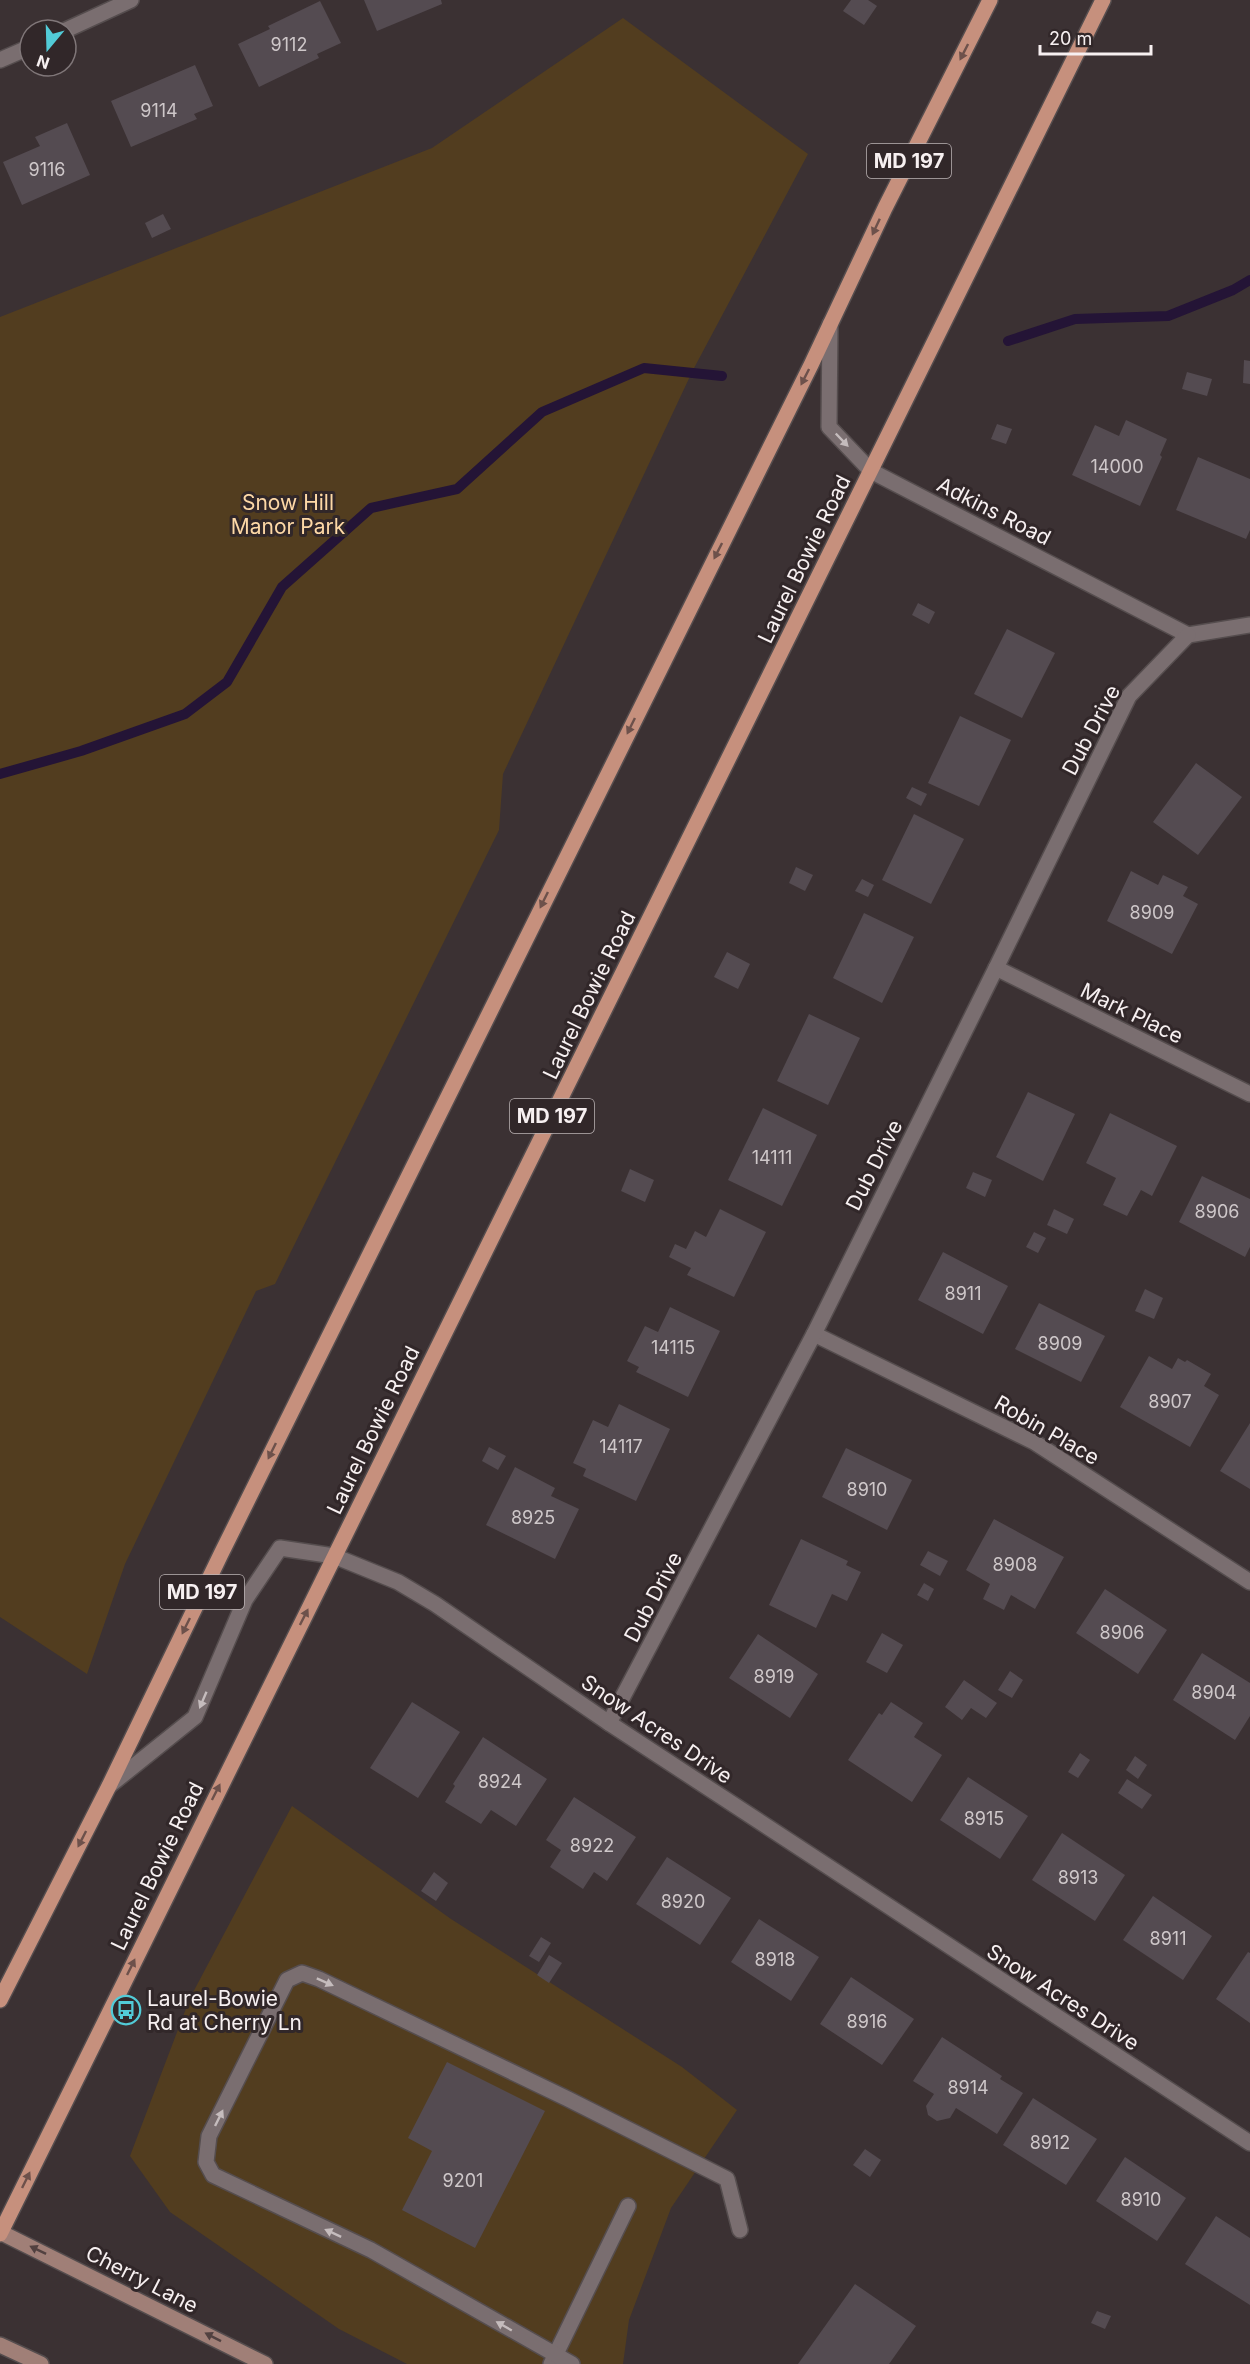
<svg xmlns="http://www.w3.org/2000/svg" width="1250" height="2364" viewBox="0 0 1250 2364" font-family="Inter,sans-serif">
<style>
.green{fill:#523d1f}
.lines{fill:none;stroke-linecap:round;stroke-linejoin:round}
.stream{stroke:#241436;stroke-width:10}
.building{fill:#544b51}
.service-casing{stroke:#554d4e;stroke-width:18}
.minor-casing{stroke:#554d4e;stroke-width:18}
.secondary-casing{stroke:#554d4e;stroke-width:18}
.primary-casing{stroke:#554d4e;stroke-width:18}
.service{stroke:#7a6e70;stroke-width:15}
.minor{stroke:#7a6e70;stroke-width:15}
.secondary{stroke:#a07f77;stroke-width:15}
.primary{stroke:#c6907d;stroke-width:15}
.oneway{fill:#6d514b}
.oneway2{fill:#c5bcbd}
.oneway3{fill:#524140}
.labels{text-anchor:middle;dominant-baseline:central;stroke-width:6;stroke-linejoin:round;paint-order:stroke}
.number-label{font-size:18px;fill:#cec7c9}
.shield{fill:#312729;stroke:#bcb4b5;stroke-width:1.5}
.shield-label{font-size:20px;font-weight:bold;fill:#f7f0f1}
.park-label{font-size:21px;fill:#fdd8a6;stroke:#312729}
.street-label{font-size:21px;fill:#f7f0f1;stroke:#312729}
.poi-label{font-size:21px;fill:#f7f0f1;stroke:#312729;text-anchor:start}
</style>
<rect width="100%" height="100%" fill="#3b3133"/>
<g class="green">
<polygon points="623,18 808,154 693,370 503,774 499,830 275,1284 256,1291 125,1564 87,1674 0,1617 0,317 432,148"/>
<polygon points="292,1806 451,1919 682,2067 737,2110 671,2208 629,2320 623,2364 407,2364 339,2329 170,2212 130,2156 190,1998"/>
</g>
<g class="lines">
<g class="stream">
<polyline points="1008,341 1075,319 1168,316 1233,290 1250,280"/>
<polyline points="0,774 81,751 185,714 227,682 282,587 371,508 457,489 542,412 644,368 722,376"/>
</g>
</g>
<g class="building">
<polygon points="364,0 441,0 442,4 377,31"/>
<polygon points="851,0 868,0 877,6 864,25 843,11"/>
<polygon points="320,1 341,43 317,54 319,58 259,87 238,44 270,29 268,26"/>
<polygon points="195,65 213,106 194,114 197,119 131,147 111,101"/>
<polygon points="67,123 90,175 22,205 3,162 40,146 35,137"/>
<polygon points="163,214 171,229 152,238 145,223"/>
<polygon points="1244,360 1250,361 1250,384 1243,383"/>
<polygon points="1187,372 1212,379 1207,396 1182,389"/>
<polygon points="1126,420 1167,439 1160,455 1162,457 1140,506 1072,475 1095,425 1119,436"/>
<polygon points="997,424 1012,429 1006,444 991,439"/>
<polygon points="1198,457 1250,479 1250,530 1246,539 1176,510"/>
<polygon points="918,603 935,612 929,624 912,615"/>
<polygon points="1007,629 1055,653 1022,718 974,694"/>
<polygon points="960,716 1011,740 979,806 928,783"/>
<polygon points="1196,763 1242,797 1198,855 1153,822"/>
<polygon points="912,787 927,794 921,806 906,798"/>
<polygon points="914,814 964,839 931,904 882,880"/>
<polygon points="796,867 813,875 805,891 789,883"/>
<polygon points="1131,871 1158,885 1163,875 1188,887 1183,896 1198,904 1172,954 1107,921"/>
<polygon points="862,879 874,885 868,897 855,891"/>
<polygon points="864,913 914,937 882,1003 833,978"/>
<polygon points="727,952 750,964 738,989 714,977"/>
<polygon points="809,1014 860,1038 828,1105 777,1081"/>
<polygon points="1028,1092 1075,1114 1043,1181 996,1157"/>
<polygon points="763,1108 817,1135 782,1206 728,1180"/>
<polygon points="1110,1113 1177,1146 1152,1196 1141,1190 1127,1216 1103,1205 1116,1178 1086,1163"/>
<polygon points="630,1169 654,1180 645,1202 621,1191"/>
<polygon points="973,1172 992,1180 985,1197 966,1188"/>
<polygon points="1202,1176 1250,1199 1250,1247 1245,1257 1179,1222"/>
<polygon points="720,1209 766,1232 734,1297 687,1275 691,1268 669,1257 675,1244 686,1249 695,1231 706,1237"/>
<polygon points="1054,1209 1074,1219 1067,1234 1047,1225"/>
<polygon points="1034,1232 1046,1238 1038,1253 1026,1247"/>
<polygon points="943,1252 1008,1286 983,1334 918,1300"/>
<polygon points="1145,1289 1163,1298 1154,1319 1135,1311"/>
<polygon points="1039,1303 1105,1336 1081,1382 1015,1349"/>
<polygon points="670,1307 720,1331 688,1397 636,1372 639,1367 627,1361 645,1326 658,1332"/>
<polygon points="1149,1356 1172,1369 1178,1358 1185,1362 1187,1360 1211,1374 1204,1386 1219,1395 1190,1447 1120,1407"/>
<polygon points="619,1404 670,1429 636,1501 583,1476 586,1469 573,1463 593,1420 608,1427"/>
<polygon points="1250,1423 1250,1489 1220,1471"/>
<polygon points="489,1447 506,1456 498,1470 482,1461"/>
<polygon points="846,1448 912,1480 887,1530 822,1497"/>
<polygon points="515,1467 555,1488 551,1496 579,1509 555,1559 486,1525"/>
<polygon points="994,1519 1064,1557 1035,1609 1011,1595 1004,1610 983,1599 990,1584 966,1570"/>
<polygon points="801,1539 848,1561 846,1565 861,1572 847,1601 832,1594 816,1628 769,1605"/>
<polygon points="928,1551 948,1561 940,1576 920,1565"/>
<polygon points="924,1583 934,1589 928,1601 917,1595"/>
<polygon points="1105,1589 1167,1630 1138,1674 1076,1633"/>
<polygon points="882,1633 903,1645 887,1673 866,1662"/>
<polygon points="758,1634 818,1674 790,1718 729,1678"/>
<polygon points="1202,1653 1250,1683 1250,1716 1235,1740 1173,1700"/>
<polygon points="1010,1671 1023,1680 1012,1698 998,1690"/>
<polygon points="964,1680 997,1703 986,1718 971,1708 962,1720 945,1707"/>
<polygon points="412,1702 460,1732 418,1798 370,1768"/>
<polygon points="891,1702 923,1723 914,1737 942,1755 912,1802 848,1760 879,1713 882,1715"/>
<polygon points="483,1737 547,1779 516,1826 491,1810 481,1824 445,1802 455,1786 453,1784"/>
<polygon points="1080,1753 1090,1760 1078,1778 1068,1772"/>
<polygon points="1135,1756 1147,1765 1138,1779 1126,1770"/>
<polygon points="968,1777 1028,1816 1000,1859 940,1820"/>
<polygon points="1127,1779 1152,1795 1142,1809 1118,1793"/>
<polygon points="574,1797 636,1837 607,1881 594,1872 583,1889 550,1867 561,1850 546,1840"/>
<polygon points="1062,1833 1125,1875 1095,1921 1032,1880"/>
<polygon points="667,1857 731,1898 700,1945 636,1904"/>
<polygon points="434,1872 448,1883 436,1901 421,1891"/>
<polygon points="1153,1896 1212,1936 1183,1980 1123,1940"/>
<polygon points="759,1919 819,1957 791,2001 731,1962"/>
<polygon points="541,1937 551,1943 539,1962 529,1956"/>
<polygon points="1248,1952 1250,1953 1250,2023 1216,1999"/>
<polygon points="549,1955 562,1963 549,1983 537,1975"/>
<polygon points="851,1977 914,2019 882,2065 820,2024"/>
<polygon points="942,2037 1002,2076 1000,2079 1023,2093 997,2134 956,2108 950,2118 937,2121 928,2115 926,2106 934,2094 913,2081"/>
<polygon points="447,2062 545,2111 475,2248 402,2210 432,2151 408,2138"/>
<polygon points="1033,2098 1097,2139 1066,2185 1003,2145"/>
<polygon points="865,2149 881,2160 870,2177 853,2165"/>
<polygon points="1125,2157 1186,2198 1157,2241 1096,2201"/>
<polygon points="1216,2216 1250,2238 1250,2305 1185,2264"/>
<polygon points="855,2284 916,2326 889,2364 798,2364"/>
<polygon points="1097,2311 1111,2316 1105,2329 1091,2323"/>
</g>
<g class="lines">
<g class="service-casing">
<g id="service">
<polyline points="551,2364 628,2206"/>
<polyline points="572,2364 371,2250 213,2175 206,2162 209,2136 287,1980 302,1973 319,1979 568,2099 727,2179 740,2230"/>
</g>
</g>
<g class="minor-casing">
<g id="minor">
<polyline points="66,30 131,0"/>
<polyline points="0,60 30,47"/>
<polyline points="830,324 829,427 871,471 1188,635 1250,625"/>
<polyline points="996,968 1250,1094"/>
<polyline points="814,1334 1034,1442 1250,1582"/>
<polyline points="609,1723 814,1334 996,968 1129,696 1188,635"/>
<polyline points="109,1786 195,1717 245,1600 280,1548 334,1556 398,1582 435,1604 609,1723 1250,2143"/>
</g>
</g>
<g class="secondary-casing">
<g id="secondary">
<polyline points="0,2232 265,2364"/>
<polyline points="0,2345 41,2364"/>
</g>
</g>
<g class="primary-casing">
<g id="primary">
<polyline points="0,2000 109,1786 221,1554 811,365 885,208 990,0"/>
<polyline points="0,2234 1103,0"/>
</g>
</g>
<use href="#service" class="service"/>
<use href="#minor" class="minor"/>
<use href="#secondary" class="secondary"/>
<use href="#primary" class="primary"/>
</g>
<defs><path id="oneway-solid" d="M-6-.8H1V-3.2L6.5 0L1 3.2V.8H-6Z" transform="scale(1.5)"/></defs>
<g class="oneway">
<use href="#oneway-solid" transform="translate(964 52) rotate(117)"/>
<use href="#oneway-solid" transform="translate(876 227) rotate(115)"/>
<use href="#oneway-solid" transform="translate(805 377) rotate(117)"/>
<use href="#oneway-solid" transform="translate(718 551) rotate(117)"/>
<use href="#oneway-solid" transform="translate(631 726) rotate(116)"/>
<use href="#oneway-solid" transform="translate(544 900) rotate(116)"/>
<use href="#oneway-solid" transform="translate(272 1451) rotate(116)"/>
<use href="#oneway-solid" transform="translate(304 1617) rotate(-63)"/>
<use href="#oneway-solid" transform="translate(186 1626) rotate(116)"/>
<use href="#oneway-solid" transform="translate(216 1792) rotate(-63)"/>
<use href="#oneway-solid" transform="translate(82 1839) rotate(117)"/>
<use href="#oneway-solid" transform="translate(131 1967) rotate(-64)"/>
<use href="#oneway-solid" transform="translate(26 2180) rotate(-64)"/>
</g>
<g class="oneway2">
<use href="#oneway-solid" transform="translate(842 440) rotate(46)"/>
<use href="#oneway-solid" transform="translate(203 1700) rotate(113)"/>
<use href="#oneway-solid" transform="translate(325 1982) rotate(24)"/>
<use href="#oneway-solid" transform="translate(219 2118) rotate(-64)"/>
<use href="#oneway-solid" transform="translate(333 2233) rotate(-155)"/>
<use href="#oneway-solid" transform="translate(504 2326) rotate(-150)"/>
</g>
<g class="oneway3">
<use href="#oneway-solid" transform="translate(38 2250) rotate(-154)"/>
<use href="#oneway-solid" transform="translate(213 2337) rotate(-153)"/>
</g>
<defs>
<g id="bus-ring" transform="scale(1.5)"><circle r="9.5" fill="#312729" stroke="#52cbd7" stroke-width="1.5"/><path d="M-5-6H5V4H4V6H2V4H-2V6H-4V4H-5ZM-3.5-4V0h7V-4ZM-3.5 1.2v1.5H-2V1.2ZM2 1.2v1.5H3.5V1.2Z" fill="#52cbd7"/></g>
</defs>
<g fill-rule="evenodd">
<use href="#bus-ring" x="126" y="2010"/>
</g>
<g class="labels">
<g class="number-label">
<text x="289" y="44">9112</text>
<text x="159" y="110">9114</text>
<text x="47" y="169">9116</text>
<text x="1117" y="466">14000</text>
<text x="1152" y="912">8909</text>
<text x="772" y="1157">14111</text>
<text x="1217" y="1211">8906</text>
<text x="963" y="1293">8911</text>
<text x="1060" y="1343">8909</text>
<text x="673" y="1347">14115</text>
<text x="1170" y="1401">8907</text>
<text x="621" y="1446">14117</text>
<text x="867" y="1489">8910</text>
<text x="533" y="1517">8925</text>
<text x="1015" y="1564">8908</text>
<text x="1122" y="1632">8906</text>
<text x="774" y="1676">8919</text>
<text x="1214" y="1692">8904</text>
<text x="500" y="1781">8924</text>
<text x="984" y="1818">8915</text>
<text x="592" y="1845">8922</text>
<text x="1078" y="1877">8913</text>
<text x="683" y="1901">8920</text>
<text x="1168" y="1938">8911</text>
<text x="775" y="1959">8918</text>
<text x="867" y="2021">8916</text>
<text x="968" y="2087">8914</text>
<text x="1050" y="2142">8912</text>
<text x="463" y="2180">9201</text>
<text x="1141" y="2199">8910</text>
</g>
<g class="shield">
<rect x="867" y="144" width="84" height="34" rx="4.5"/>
<rect x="510" y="1099" width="84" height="34" rx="4.5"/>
<rect x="160" y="1575" width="84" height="34" rx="4.5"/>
</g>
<g class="shield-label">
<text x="909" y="161">MD 197</text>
<text x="552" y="1116">MD 197</text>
<text x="202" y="1592">MD 197</text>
</g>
<g class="park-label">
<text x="288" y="502">Snow Hill<tspan x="288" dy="24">Manor Park</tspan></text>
</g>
<g class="street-label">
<text transform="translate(994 511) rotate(27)">Adkins Road</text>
<text transform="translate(804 559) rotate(-64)">Laurel Bowie Road</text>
<text transform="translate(1091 730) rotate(-62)">Dub Drive</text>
<text transform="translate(589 995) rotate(-64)">Laurel Bowie Road</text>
<text transform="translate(1132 1013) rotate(26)">Mark Place</text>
<text transform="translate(874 1165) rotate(-63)">Dub Drive</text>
<text transform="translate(373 1430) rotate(-64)">Laurel Bowie Road</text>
<text transform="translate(1047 1430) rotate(30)">Robin Place</text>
<text transform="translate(653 1597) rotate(-62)">Dub Drive</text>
<text transform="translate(657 1729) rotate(34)">Snow Acres Drive</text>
<text transform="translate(157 1866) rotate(-64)">Laurel Bowie Road</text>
<text transform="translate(1063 1997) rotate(33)">Snow Acres Drive</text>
<text transform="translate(142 2279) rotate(27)">Cherry Lane</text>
</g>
<g class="poi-label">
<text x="147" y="1998">Laurel-Bowie<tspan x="147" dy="24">Rd at Cherry Ln</tspan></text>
</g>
</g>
<g transform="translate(48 48) rotate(199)"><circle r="28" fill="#312729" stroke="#807779" stroke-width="1.5"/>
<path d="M0-4.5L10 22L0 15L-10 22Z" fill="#52cbd7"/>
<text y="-9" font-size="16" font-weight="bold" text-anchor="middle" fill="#f7f0f1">N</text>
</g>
<path d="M1040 45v9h111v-9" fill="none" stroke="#f7f0f1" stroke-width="3"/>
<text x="1049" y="45" font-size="18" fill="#f7f0f1" stroke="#312729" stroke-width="4.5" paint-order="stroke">20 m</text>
</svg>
